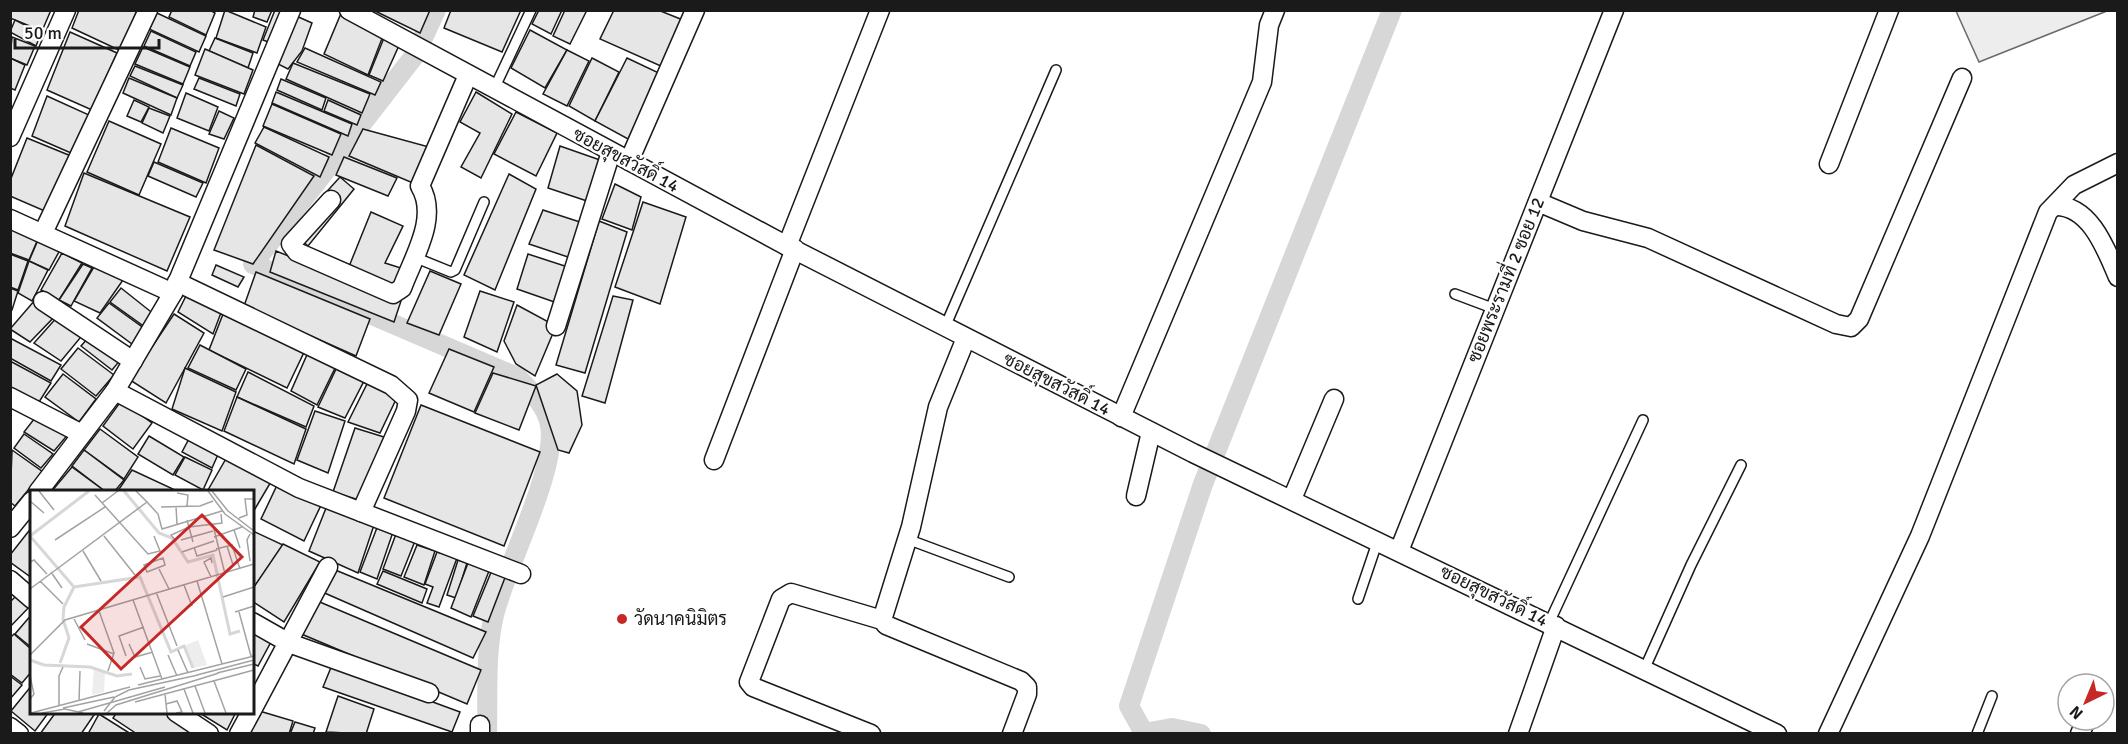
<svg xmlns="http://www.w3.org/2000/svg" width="2128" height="744" viewBox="0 0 2128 744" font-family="Signika,Sarabun,sans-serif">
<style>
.built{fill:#ededed;stroke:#6a6a6a;stroke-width:1.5}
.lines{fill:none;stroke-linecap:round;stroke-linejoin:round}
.canal{stroke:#d7d7d7;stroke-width:20}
.building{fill:#e6e6e6;stroke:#1a1a1a;stroke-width:1.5}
.service-casing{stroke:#1a1a1a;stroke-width:12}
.minor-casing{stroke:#1a1a1a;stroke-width:21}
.service{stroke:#fff;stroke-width:9}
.minor{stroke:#fff;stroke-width:18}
.poi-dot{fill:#c62828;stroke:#fff;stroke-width:2}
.labels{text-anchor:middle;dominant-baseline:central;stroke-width:4.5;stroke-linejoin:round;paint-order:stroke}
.street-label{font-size:18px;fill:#1a1a1a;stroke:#fff}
.poi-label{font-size:18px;fill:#1a1a1a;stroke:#fff;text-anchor:start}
.inset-river{fill:none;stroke:#d7d7d7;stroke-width:3}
.inset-road{fill:none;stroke:#a3a3a3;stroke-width:1.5}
.view{fill:#c62828;fill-opacity:0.15;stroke:#c62828;stroke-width:3}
.inset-edge{fill:none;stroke:#1a1a1a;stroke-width:3}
</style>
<rect width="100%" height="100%" fill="#fff"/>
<polygon class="built" points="1956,11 2107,11 1979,62"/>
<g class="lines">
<g class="canal">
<path d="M436,10L415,55L253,264L517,377C531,391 546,405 550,425C558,468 506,566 494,615C485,653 488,695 487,734"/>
<polyline points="1201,734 1172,728 1144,733 1129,706 1203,484 1392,10"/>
</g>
</g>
<g class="building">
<polygon points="10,10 51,10 42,31 10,18"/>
<polygon points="79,10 137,10 121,51 72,28"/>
<polygon points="172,10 210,10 215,13 206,35 169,17"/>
<polygon points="225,10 266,27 257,53 216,38"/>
<polygon points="255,10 272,10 267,22 253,17"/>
<polygon points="275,10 288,10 274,44 263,40"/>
<polygon points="373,10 430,10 420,33"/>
<polygon points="451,10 521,10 502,52 444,28"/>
<polygon points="539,10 562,10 551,34 532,24"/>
<polygon points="565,10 587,10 570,44 553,36"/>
<polygon points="614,10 658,10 683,20 663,67 600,39"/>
<polygon points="342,11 386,28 368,75 324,54"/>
<polygon points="157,13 206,36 199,52 149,29"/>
<polygon points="294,15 312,23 302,51 288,69 274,62"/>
<polygon points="15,20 41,33 36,46 10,32"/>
<polygon points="530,30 567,50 545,88 511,68"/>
<polygon points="151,31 196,52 190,66 144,46"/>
<polygon points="70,32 117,53 92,110 47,90"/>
<polygon points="386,33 401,41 383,81 369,75"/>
<polygon points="12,37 35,46 27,65 10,58"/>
<polygon points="215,38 253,53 248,68 209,51"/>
<polygon points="143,47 190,67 183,84 135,64"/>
<polygon points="305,48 381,82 375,95 297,62"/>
<polygon points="205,49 253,70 244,94 195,75"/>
<polygon points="567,50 589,61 567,106 543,94"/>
<polygon points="10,58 25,65 15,90 10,88"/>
<polygon points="592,58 619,72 595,121 569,106"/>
<polygon points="627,58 661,74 628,139 595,121"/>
<polygon points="293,63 370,94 362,113 286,79"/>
<polygon points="135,66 183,85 177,98 130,76"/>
<polygon points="129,78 177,98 171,115 123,93"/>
<polygon points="199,78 240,94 236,106 194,89"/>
<polygon points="281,79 326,98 322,110 277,90"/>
<polygon points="276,92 352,124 348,136 272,103"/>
<polygon points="476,92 512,114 481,178 461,167 480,133 460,122"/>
<polygon points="186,93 218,107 209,131 177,118"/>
<polygon points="47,96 89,115 71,153 32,136"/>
<polygon points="134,100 149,107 141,122 127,116"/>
<polygon points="328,100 361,115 357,125 324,111"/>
<polygon points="272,104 341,134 332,155 263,126"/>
<polygon points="149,108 170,116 163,133 142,123"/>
<polygon points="219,111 234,118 224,139 209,134"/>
<polygon points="516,112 557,133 536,176 494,154"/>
<polygon points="109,121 161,144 139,195 87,172"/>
<polygon points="264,127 329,157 320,177 255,143"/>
<polygon points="171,128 219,148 206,183 158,162"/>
<polygon points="363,129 429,147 420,186 349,156"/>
<polygon points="27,138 71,156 47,212 10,196 10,181"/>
<polygon points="256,145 314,176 253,264 214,250"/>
<polygon points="560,146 600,160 587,201 548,188"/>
<polygon points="344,157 397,178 388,196 336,175"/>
<polygon points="154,162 203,183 196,197 148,176"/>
<polygon points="84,173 190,217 167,271 65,226"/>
<polygon points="509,174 536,189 495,290 464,275"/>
<polygon points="340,177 354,189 308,246 291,231"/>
<polygon points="615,184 641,197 632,230 602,219"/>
<polygon points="643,202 686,217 660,304 615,287"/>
<polygon points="543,210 583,223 571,258 529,244"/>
<polygon points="371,212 403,226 385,263 404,269 402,288 348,269"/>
<polygon points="599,221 627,232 585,373 556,365"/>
<polygon points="10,229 38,239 29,260 10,253"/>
<polygon points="38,240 60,250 49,270 29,261"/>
<polygon points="276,251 401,301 394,322 270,272"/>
<polygon points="62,253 82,263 59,300 41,290"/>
<polygon points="10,254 28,261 18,290 10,287"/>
<polygon points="528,254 574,269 563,305 517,289"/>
<polygon points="29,261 48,270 32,301 18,293"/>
<polygon points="83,264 92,268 71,306 59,300"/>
<polygon points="95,265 123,280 100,313 74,301"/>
<polygon points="216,265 244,277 238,287 212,275"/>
<polygon points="430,271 461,284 439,335 407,323"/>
<polygon points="256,272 370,319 356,356 244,306"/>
<polygon points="10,288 18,291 12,310 10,310"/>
<polygon points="121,288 155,315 145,327 110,302"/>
<polygon points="480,291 514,302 497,352 464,337"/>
<polygon points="186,296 222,310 213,334 178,312"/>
<polygon points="613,296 633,300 605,403 582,396"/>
<polygon points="35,300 56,315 30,342 10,329"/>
<polygon points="109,303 145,329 132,344 97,318"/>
<polygon points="517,305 556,326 535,376 516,364 504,341"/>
<polygon points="225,309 307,346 287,388 209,350"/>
<polygon points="174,314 204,333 166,403 130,380"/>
<polygon points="59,315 85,332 61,361 34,343"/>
<polygon points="96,329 127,352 112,370 81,346"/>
<polygon points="10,338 61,365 51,381 10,358"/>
<polygon points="200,345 246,369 236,390 188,368"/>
<polygon points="78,348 114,375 96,396 61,369"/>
<polygon points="310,348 338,362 317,405 291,391"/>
<polygon points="449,349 494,367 474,412 429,393"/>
<polygon points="10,361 51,383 39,402 10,387"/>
<polygon points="338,365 366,377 345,418 318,407"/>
<polygon points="185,368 236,392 222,431 172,409"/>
<polygon points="248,372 314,406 306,427 237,397"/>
<polygon points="493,373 536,386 519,430 475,413"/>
<polygon points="63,374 96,399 79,422 45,397"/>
<polygon points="557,374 577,391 582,425 569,453 558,450 536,385"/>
<polygon points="369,380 400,391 380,433 348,422"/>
<polygon points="237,397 306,429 294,464 224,431"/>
<polygon points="121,401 152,423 133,449 103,426"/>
<polygon points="421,405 540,452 504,546 384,498"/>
<polygon points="315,411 345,421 328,473 297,460"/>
<polygon points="38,414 70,432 54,451 24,432"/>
<polygon points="355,428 384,437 359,500 333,492"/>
<polygon points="100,429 138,457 124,479 84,450"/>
<polygon points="24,434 53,454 41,468 14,448"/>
<polygon points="191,435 220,450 212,468 182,452"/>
<polygon points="149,436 184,457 173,475 138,454"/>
<polygon points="12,450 43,472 15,506 10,502"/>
<polygon points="84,450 124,480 114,492 106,492 72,466"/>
<polygon points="185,457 212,470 203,490 175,475"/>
<polygon points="227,457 272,480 252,514 252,492 208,490"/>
<polygon points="72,467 106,492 51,492"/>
<polygon points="132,470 173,489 171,492 117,492"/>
<polygon points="279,481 323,501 304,541 261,519"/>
<polygon points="328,503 375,522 358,573 309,551"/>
<polygon points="378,525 393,532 377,579 360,572"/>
<polygon points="32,527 32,578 10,562 10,555"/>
<polygon points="253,531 283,545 252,590 252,533"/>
<polygon points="396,534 415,541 401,576 383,569"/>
<polygon points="283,544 320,562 284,622 252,601 252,590"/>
<polygon points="417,545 435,551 424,585 404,577"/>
<polygon points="437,552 457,558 439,607 427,603 433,587 425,584"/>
<polygon points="458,560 467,563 456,598 447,595"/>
<polygon points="468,563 489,571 471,617 451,608"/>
<polygon points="328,567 486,632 473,658 320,591"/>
<polygon points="492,570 506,575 488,622 473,616"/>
<polygon points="383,571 427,589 422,603 377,584"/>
<polygon points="20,592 32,604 10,627 10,602"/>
<polygon points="315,600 481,670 467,704 299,633"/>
<polygon points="32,614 32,648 15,634"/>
<polygon points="252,628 272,640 258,666 252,663"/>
<polygon points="14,634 32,650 32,671 22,683 10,674 10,638"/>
<polygon points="332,665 460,712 452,732 323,687"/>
<polygon points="10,676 22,685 10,699"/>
<polygon points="32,685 32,712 49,712 35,731 11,711"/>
<polygon points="338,696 374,709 366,734 326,732"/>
<polygon points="256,710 293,721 289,734 244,734"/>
<polygon points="56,712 96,712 81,734 40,734"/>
<polygon points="117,712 166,712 199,734 137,734 113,718"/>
<polygon points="198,712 236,712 227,730"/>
<polygon points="99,714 131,734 88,734"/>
<polygon points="295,722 315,728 313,734 290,734"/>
</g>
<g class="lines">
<g class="service-casing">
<g id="service">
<polyline points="494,89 531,10"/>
<polyline points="414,257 451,272 455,270 484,202"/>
<polyline points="1455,294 1495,309"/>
<polyline points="945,327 1056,70"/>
<polyline points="907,539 1009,577"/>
<polyline points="1358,599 1378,540"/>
<polyline points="1549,623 1643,420"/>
<polyline points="1644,670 1691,565 1741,465"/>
<polyline points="1977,734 1992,696"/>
</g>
</g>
<g class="minor-casing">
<g id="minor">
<polyline points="349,10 787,246 1193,453 1777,734"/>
<polyline points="10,137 66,10"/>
<polyline points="629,161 695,10"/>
<polyline points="1829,164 1889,10"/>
<path d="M331,200L291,244L297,252L393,294L402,288C414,256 439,217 420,186L468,75"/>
<polyline points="1538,202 1583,221 1648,238 1836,324 1851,327 1859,319 1962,78"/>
<path d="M2055,206C2090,205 2106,249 2118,277"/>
<polyline points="10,219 173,293"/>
<polyline points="43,233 148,10"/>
<polyline points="787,246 880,10"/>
<polyline points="177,282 391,385 408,400 406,411 361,512"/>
<polyline points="43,301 133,361"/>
<polyline points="556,326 611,152"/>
<polyline points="115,391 299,488 521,574"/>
<polyline points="10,397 82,434"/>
<polyline points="1121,417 1262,82 1269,25 1275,10"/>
<polyline points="714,460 795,249"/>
<polyline points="38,492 115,391 173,293 291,10"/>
<polyline points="1136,496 1151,432"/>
<polyline points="1292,499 1334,399"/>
<polyline points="10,528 32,501"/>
<polyline points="1399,551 1614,10"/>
<polyline points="10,580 32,599"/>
<polyline points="882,620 911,527 938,407 966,338"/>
<polyline points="252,622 289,643 429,693"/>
<polyline points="252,710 328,567"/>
<polyline points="176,712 209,734"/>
<polyline points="480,725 480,734"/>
<polyline points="10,727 19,734"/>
<polyline points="239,734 251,712"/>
<polyline points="871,734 753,687 749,682 781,599 791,593 882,620 886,625 1021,681 1027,687 1027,694 1012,734"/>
<polyline points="1518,734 1556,626"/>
<polyline points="1828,734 1920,536 2048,212 2074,185 2118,163"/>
<polyline points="2080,734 2086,720"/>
</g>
</g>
<use href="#service" class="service"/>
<use href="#minor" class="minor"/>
</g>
<circle class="poi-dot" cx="622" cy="619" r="6"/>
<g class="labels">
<g class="street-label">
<text transform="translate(626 160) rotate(28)">ซอยสุขสวัสดิ์ 14</text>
<text transform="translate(1506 280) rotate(-68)">ซอยพระรามที่ 2 ซอย 12</text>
<text transform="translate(1057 384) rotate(27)">ซอยสุขสวัสดิ์ 14</text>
<text transform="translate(1494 596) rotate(26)">ซอยสุขสวัสดิ์ 14</text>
</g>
<g class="poi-label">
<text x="634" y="619">วัดนาคนิมิตร</text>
</g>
</g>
<g transform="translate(30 490)">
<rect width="224" height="224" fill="#fff"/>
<path d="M168,150L177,175L164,178L154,156ZM64,178L75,183L74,202L62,205Z" fill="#ededed"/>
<path class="inset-river" d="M94,1L129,43L142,48L158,72L183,65L200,144L210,141M0,46L44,97L34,117L33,129L39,148L30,173M0,46L59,1M44,97L110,87L141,162L154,156L163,178M0,170L14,175L60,177L87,186L102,184"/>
<path class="inset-road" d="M9,1L24,20M178,1L195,24L224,45M182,1L198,21L224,41M147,3L158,5L157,16M65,5L118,64L130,61L124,46M0,11L14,23M117,12L128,24L132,39L192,21M72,13L88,1M146,16L147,34M131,17L170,16L183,11M209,28L217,25L215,9H224M157,30L163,52M183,35L195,84M204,40L210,58M74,46L105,85M184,47L212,37M25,50L75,17M151,50L183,41M146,51L141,45L159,37L192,33L191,24M197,56L203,75M164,57L167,66L187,60M186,59L202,55L210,79M53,61L71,91M152,62L184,51M133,68L135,75L117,82L114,75ZM220,71L217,50L220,44M0,72L4,70L17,84M129,79L139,99M21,82L32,98M181,87L174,72L181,68L182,73M10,91L33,114M167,91L192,174M154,95L162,116M0,99L117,12L106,1M126,102L147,156M193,107L224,97M103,110L132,189M69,121L84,163L78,181M205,122L224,116M209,122L221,166M43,127L55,150M57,154L84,164M99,154L105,167L123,162M148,160L158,183M0,165L35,130L224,74M138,165L147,186M96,166L89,146L114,137M110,177L115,189L130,186M187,183L224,174M167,185L224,170M0,186L4,204L0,209M184,191L196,223M108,195L224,166M165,196L175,223M154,199L163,223M135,204L137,223M49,211L50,181M105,212L224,180M136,214L147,211L152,222L146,223M29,215V186L33,177M33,218L84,207M74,221L85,207L99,200L168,185M48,222L135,197M1,223L100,197M12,223L35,219L53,223M77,223L86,215L189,183"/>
<path class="view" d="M172,25L212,67L91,179L51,137Z"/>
<rect width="224" height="224" class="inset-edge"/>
</g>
<rect width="2128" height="744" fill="none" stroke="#1a1a1a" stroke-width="24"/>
<g transform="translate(2086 702) rotate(223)"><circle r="28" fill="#ffffff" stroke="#a3a3a3" stroke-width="1.5"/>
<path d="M0-4.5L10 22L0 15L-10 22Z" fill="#c62828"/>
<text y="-9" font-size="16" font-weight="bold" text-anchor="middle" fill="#1a1a1a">N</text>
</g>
<path d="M15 39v9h144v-9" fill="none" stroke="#1a1a1a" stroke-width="3"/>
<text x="24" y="39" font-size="18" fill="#1a1a1a" stroke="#ffffff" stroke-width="4.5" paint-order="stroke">50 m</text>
</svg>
